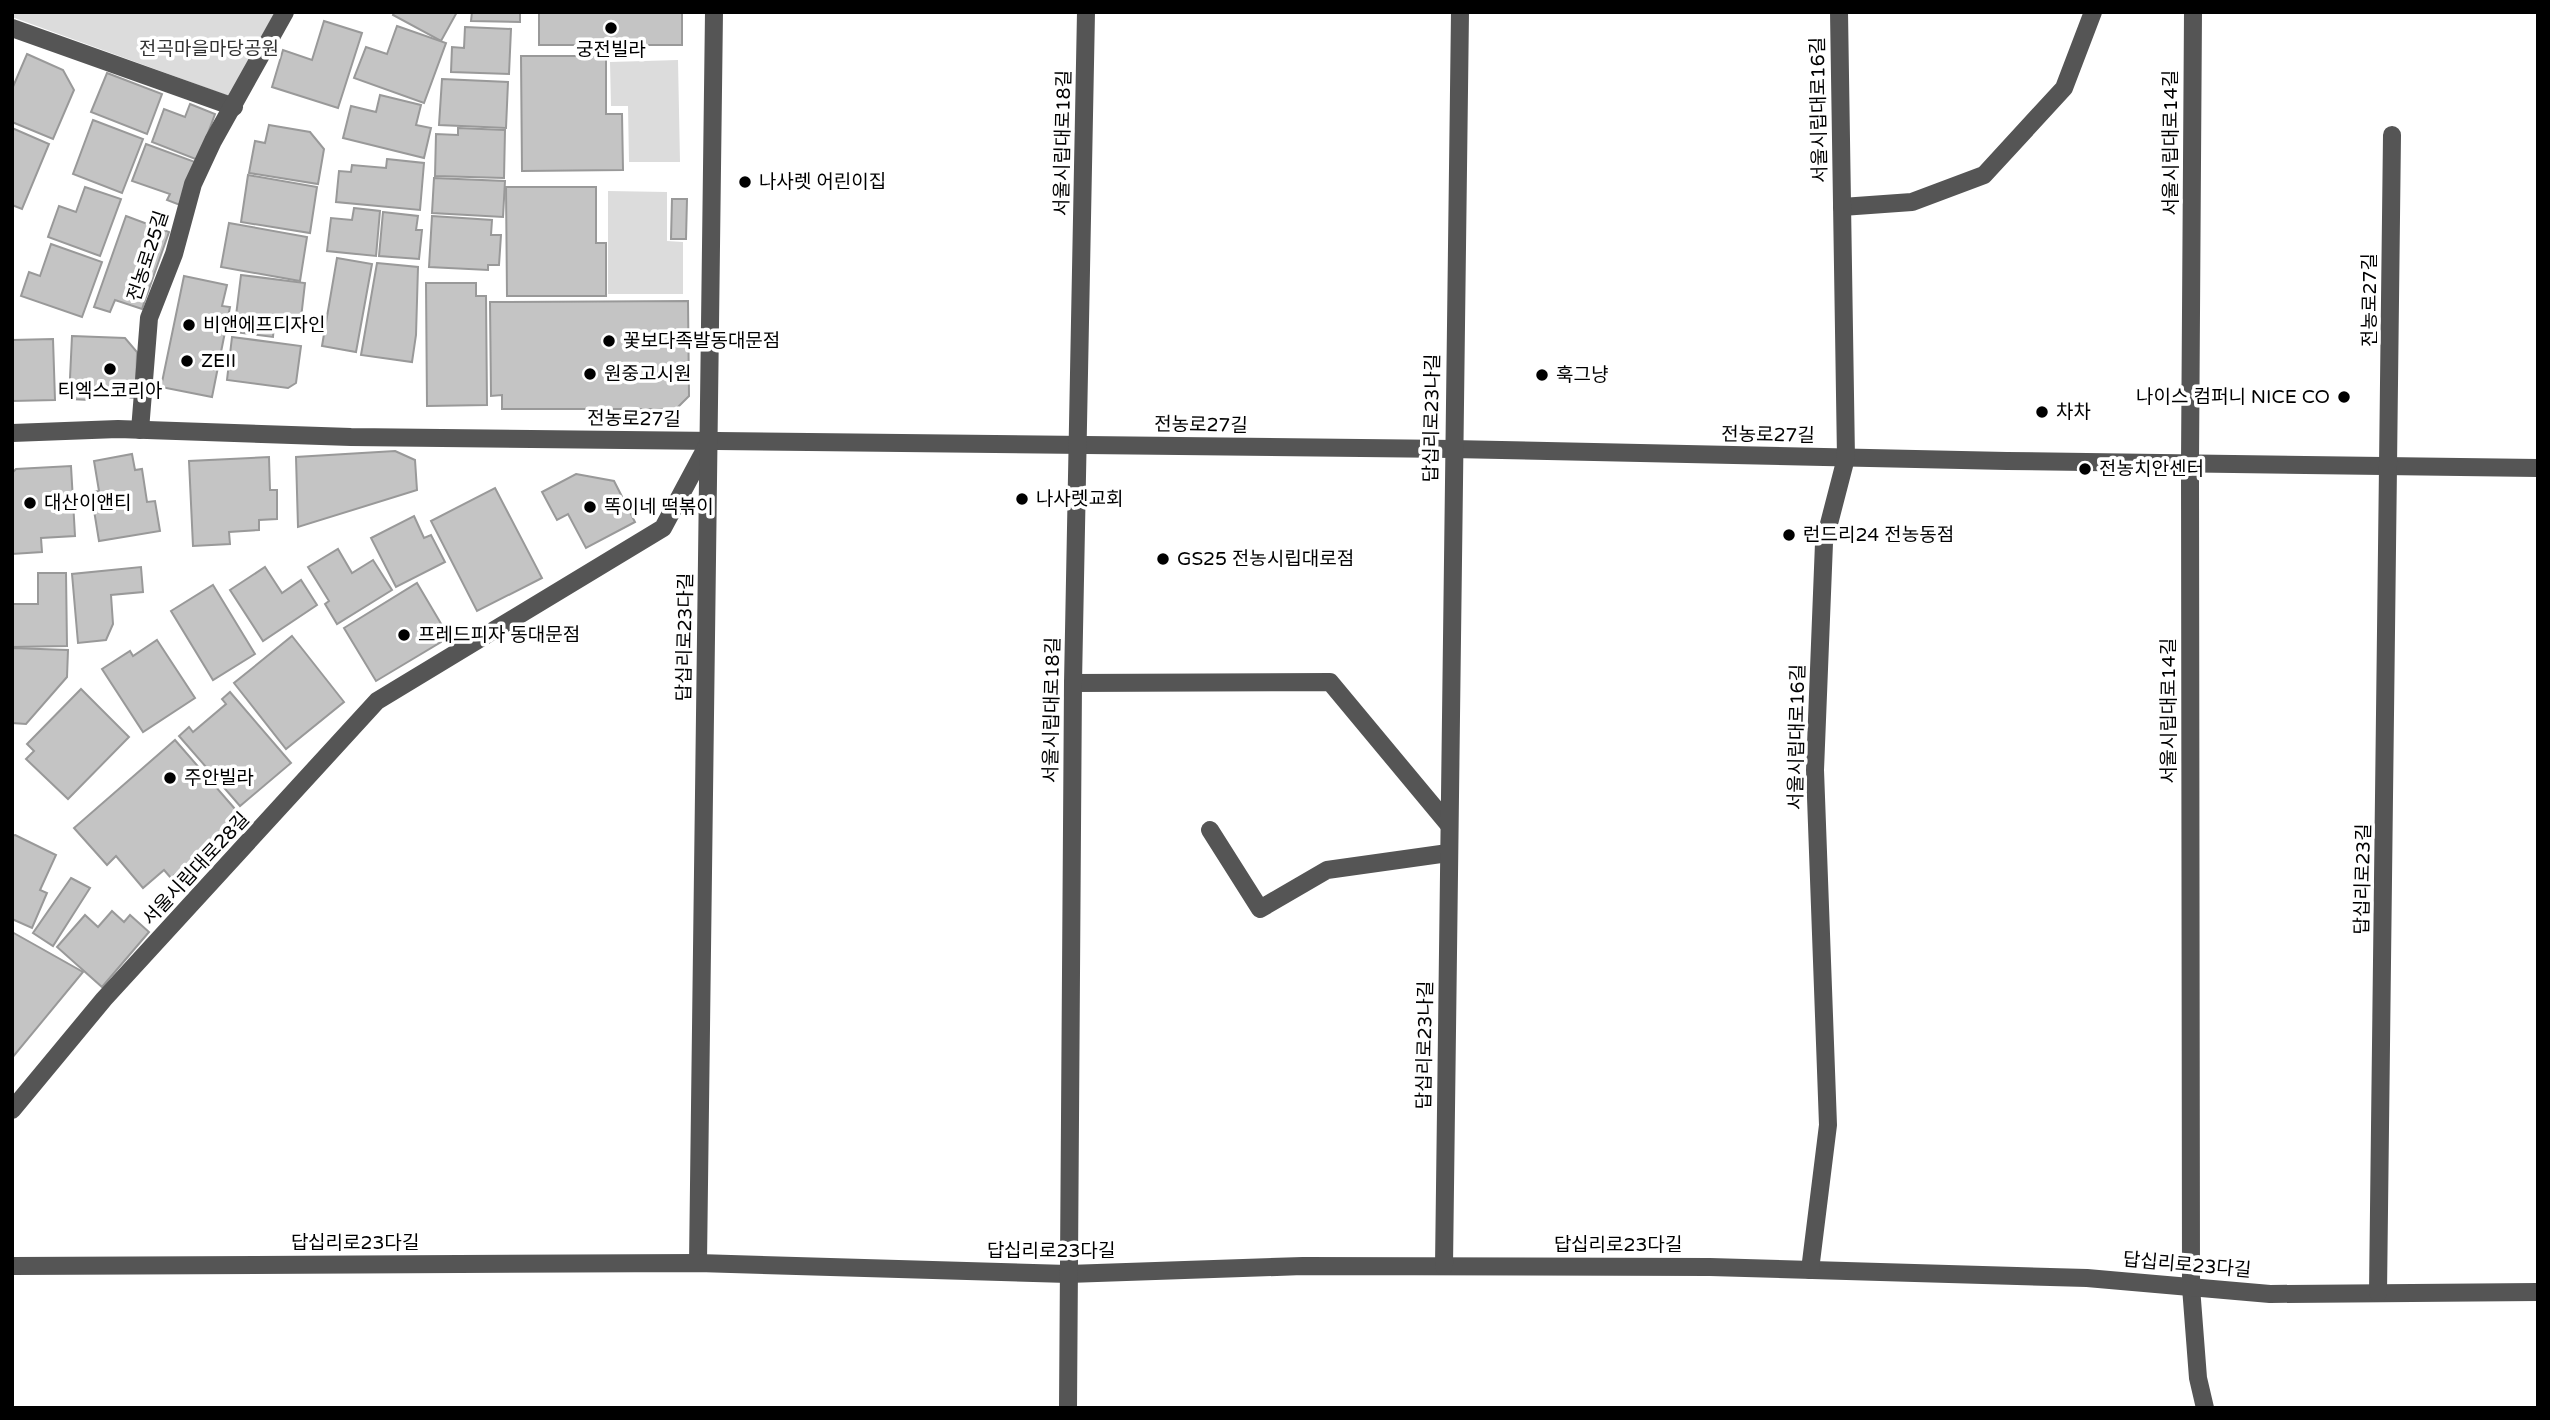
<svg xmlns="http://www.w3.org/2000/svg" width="2550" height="1420" viewBox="0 0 2550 1420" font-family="'Varela Round','Noto Sans KR',sans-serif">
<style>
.green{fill:#dcdcdc}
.building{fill:#c4c4c4;stroke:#999;stroke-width:2}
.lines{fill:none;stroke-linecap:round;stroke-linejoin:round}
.minor{stroke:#555;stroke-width:18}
.poi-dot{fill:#000;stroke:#fff;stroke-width:2.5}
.labels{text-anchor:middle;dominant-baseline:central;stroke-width:7;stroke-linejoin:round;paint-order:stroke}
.park-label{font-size:19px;fill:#333;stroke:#fff}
.poi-label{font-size:19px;fill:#000;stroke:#fff;text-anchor:start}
.street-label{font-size:19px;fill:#000;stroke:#fff}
</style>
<rect width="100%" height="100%" fill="#fff"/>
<g class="green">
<polygon points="12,12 275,12 229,96 12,17"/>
<polygon points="678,60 680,162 629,162 628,106 611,106 610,62"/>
<polygon points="608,191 667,192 667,241 683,242 683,294 608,294"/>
</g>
<g class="building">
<polygon points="394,12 457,12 441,41 393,15"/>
<polygon points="472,12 520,12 520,22 471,21"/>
<rect x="539" y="12" width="143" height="33"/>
<polygon points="324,21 362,33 338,108 272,87 283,50 312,60"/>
<polygon points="397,26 446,43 424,103 354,78 366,47 387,54"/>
<polygon points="465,27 511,29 509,74 451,72 452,47 464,48"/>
<polygon points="27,54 63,70 74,90 53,139 12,122 12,89"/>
<polygon points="521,56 606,56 606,114 622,114 623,170 522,171"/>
<polygon points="107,73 162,94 147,134 91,112"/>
<polygon points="442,79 508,82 506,128 439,125"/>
<polygon points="380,95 421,105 416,125 431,128 424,158 343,138 351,106 376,112"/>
<polygon points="190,104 215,114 198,160 152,142 164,109 185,117"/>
<polygon points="93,120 143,139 122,193 73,174"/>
<polygon points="269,125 310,132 324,149 318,184 249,173 255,141 265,143"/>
<polygon points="12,128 49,144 22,209 12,205"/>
<polygon points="458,128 505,130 504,178 435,176 436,134 458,135"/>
<polygon points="146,144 195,162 180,205 167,200 170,194 132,181"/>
<polygon points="387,159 424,163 420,210 336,202 339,171 351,172 352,165 386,168"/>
<polygon points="248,175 317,187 310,233 241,222"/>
<polygon points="434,178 505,181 503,217 432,213"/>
<polygon points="85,187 121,199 100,256 48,237 59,206 76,212"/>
<polygon points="506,187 596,187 596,243 606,243 606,296 507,296"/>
<polygon points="672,199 687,199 686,239 671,239"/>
<polygon points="354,208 380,211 376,256 327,251 331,218 352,220"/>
<polygon points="383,212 418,216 416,230 422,230 419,259 379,256"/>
<polygon points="126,216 169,232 142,309 115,300 110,312 94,307"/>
<polygon points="432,216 492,220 491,235 501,235 499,265 488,265 488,270 429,267"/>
<polygon points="229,223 307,237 300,281 221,267"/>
<polygon points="51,244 102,262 82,317 21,296 29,272 40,276"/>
<polygon points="337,258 372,264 356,352 322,346"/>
<polygon points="377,263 418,267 416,335 412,362 361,355"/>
<polygon points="241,275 305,283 300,327 274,325 273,337 234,332"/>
<polygon points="184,276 227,285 222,306 230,307 212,397 161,387"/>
<polygon points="426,283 476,283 476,296 486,296 487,405 427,406"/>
<polygon points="688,301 689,396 676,409 502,409 502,395 491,396 490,302"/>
<polygon points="72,336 125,338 137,352 136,398 89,395 89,400 69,399"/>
<polygon points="232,337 301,346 296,383 288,388 227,380"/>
<polygon points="53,339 55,400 12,401 12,340"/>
<polygon points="395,451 415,460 417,490 298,527 296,457"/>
<polygon points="132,454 135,470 142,469 147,502 155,501 160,531 99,541 91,492 99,491 94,461"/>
<polygon points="269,457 270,490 277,490 277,519 259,520 259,530 229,532 230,544 193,546 189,461"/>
<polygon points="71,466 75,536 41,538 42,552 12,554 12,473 16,469"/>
<polygon points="576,474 614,481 635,522 586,548 568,514 557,520 542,492"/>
<polygon points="495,488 542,578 477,611 431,521"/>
<polygon points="414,516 424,538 431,535 445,562 396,587 371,538"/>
<polygon points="338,549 352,573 373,560 392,590 337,624 325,604 329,601 308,567"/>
<polygon points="141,567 143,592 111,595 113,624 106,640 78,643 72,574"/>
<polygon points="265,567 282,593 301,580 317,605 263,641 230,590"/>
<polygon points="38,573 66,573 67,646 12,647 12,604 38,604"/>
<polygon points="417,583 446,632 441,642 376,681 344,628"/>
<polygon points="213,585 255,654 213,680 171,611"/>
<polygon points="292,636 344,702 286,749 234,683"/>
<polygon points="157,640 195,698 143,732 102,669 130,651 133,656"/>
<polygon points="12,648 68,650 67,677 26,724 12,723"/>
<polygon points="81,689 129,737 68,799 26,759 34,751 27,744"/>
<polygon points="230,692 291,763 240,806 179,736 189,727 193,732 226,704 222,699"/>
<polygon points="175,740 242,817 171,878 164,870 143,888 116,856 107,865 74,828"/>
<polygon points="15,835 56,855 40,890 47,893 32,928 12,919 12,836"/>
<polygon points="71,878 90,888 53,946 33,933"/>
<polygon points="112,911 124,922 130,915 149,932 102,987 57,947 85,915 98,927"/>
<polygon points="12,932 83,972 12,1058"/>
</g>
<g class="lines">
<g class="minor">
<polyline points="2193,12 2190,463 2191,1287 2198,1378 2205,1408"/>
<polyline points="12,28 234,107"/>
<polyline points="1842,207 1912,202 1984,175 2064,88 2093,12"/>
<polyline points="140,430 149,318 174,254 193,184 213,141 285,12"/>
<polyline points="12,433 118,429 351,437 1452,449 2007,461 2538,468"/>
<polyline points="1073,683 1330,682 1449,825"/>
<polyline points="1210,830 1260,909 1327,870 1448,853"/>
<polyline points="12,1110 104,999 377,701 663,528 708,444"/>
<polyline points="698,1263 714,12"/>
<polyline points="12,1266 698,1263 1068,1274 1303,1266 1710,1267 2087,1278 2270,1294 2538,1292"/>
<polyline points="1444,1266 1460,12"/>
<polyline points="1810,1270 1828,1125 1815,770 1824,543 1846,458 1839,12"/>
<polyline points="2378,1293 2392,135"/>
<polyline points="1068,1408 1073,683 1086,12"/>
</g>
</g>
<g class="poi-dot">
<circle cx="611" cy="28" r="7"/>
<circle cx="745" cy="182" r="7"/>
<circle cx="189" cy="325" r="7"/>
<circle cx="609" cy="341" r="7"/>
<circle cx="187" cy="361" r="7"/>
<circle cx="110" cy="369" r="7"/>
<circle cx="590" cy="374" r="7"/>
<circle cx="1542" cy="375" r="7"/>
<circle cx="2344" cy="397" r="7"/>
<circle cx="2042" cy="412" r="7"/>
<circle cx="2085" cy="469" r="7"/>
<circle cx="1022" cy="499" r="7"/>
<circle cx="30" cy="503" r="7"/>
<circle cx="590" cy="507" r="7"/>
<circle cx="1789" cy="535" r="7"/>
<circle cx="1163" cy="559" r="7"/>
<circle cx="404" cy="635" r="7"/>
<circle cx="170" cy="778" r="7"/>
</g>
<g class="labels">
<g class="park-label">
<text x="209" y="49">전곡마을마당공원</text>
</g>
<g class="poi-label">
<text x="611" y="50" text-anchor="middle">궁전빌라</text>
<text x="759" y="182">나사렛 어린이집</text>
<text x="203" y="325">비앤에프디자인</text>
<text x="623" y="341">꽃보다족발동대문점</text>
<text x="201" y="361">ZEII</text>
<text x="604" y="374">원중고시원</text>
<text x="1556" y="375">훅그냥</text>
<text x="110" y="391" text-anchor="middle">티엑스코리아</text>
<text x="2330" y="397" text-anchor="end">나이스 컴퍼니 NICE CO</text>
<text x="2056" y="412">차차</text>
<text x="2099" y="469">전농치안센터</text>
<text x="1036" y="499">나사렛교회</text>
<text x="44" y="503">대산이앤티</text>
<text x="604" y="507">똑이네 떡볶이</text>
<text x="1803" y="535">런드리24 전농동점</text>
<text x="1177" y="559">GS25 전농시립대로점</text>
<text x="418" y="635">프레드피자 동대문점</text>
<text x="184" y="778">주안빌라</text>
</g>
<g class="street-label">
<text transform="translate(1819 110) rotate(-91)">서울시립대로16길</text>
<text transform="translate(1063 143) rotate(-89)">서울시립대로18길</text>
<text transform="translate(2171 143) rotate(-90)">서울시립대로14길</text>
<text transform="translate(148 256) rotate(-72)">전농로25길</text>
<text transform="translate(2370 300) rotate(-90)">전농로27길</text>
<text transform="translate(1432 418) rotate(-89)">답십리로23나길</text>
<text transform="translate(634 419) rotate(1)">전농로27길</text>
<text transform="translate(1201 425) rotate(1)">전농로27길</text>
<text transform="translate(1768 435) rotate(1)">전농로27길</text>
<text transform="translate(685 637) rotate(-89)">답십리로23다길</text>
<text transform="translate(1052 710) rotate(-89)">서울시립대로18길</text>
<text transform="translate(2169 711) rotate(-90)">서울시립대로14길</text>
<text transform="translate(1797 737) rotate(-89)">서울시립대로16길</text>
<text transform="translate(196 869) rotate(-47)">서울시립대로28길</text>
<text transform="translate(2363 879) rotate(-89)">답십리로23길</text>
<text transform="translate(1425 1045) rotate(-89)">답십리로23나길</text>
<text x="355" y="1243">답십리로23다길</text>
<text x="1618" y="1245">답십리로23다길</text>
<text x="1051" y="1251">답십리로23다길</text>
<text transform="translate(2187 1265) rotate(5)">답십리로23다길</text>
</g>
</g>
<rect width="2550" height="1420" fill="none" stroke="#000000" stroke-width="28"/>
</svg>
